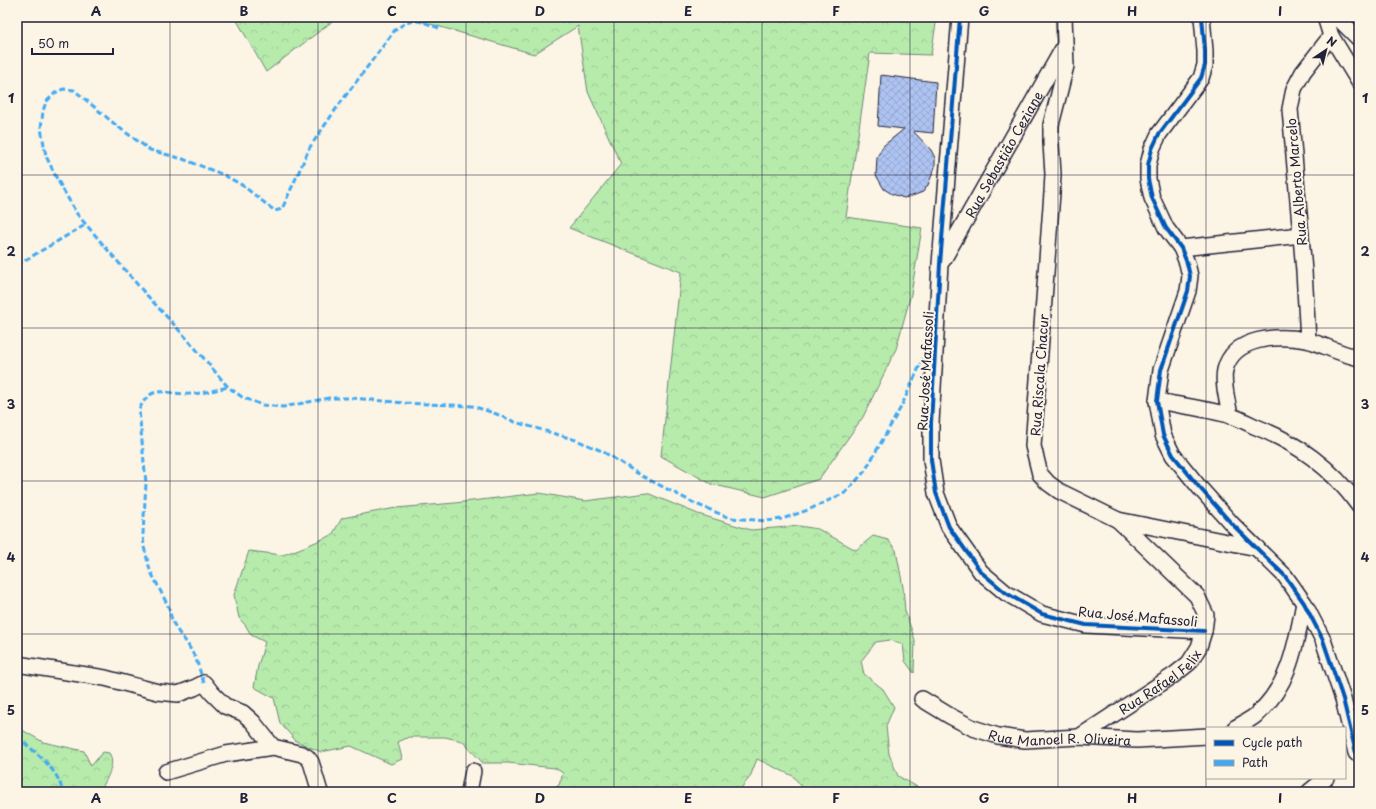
<svg xmlns="http://www.w3.org/2000/svg" width="1376" height="809" viewBox="0 0 1376 809" font-family="'Playpen Sans',sans-serif">
<style>
.forest{fill:url(#forest-crowns);stroke:#6c8674}
.building{fill:url(#building-cross-hatch);stroke:#22223b}
.lines{fill:none;stroke-linecap:round;stroke-linejoin:round}
.minor-casing{stroke:#22223b;stroke-width:18}
.minor{stroke:#fcf5e5;stroke-width:15}
.quiet{stroke:#3fa9f5;stroke-width:3;stroke-dasharray:6 3;stroke-linecap:butt}
.cycleway-casing{stroke:#fcf5e5;stroke-width:6}
.cycleway{stroke:#0057b8;stroke-width:4}
.grid{fill:none;stroke:#22223b;stroke-width:1;stroke-opacity:0.55}
.labels{text-anchor:middle;dominant-baseline:central;stroke-width:4;stroke-linejoin:round;paint-order:stroke}
.street-label{font-size:13px;fill:#22223b;stroke:#fcf5e5}
.neatline{fill:none;stroke:#22223b;stroke-width:1.5}
.grid-label{font-size:13px;text-anchor:middle;font-weight:bold;fill:#22223b}
</style>
<defs>
<pattern id="forest-crowns" width="20" height="18" patternUnits="userSpaceOnUse"><rect width="20" height="18" fill="#b7ebac"/><path d="M2 6a3 3 0 1 1 6 0M12 15a3 3 0 1 1 6 0" fill="none" stroke="#9dc995"/></pattern>
<pattern id="building-cross-hatch" width="8" height="8" patternUnits="userSpaceOnUse"><rect width="8" height="8" fill="#aec3f1"/><path d="M0 0l8 8M0 8l8-8" fill="none" stroke="#95a7d0"/></pattern>
</defs>
<rect width="100%" height="100%" fill="#fcf5e5"/>
<filter id="ink" filterUnits="userSpaceOnUse"><feTurbulence type="fractalNoise" baseFrequency=".025" numOctaves="2"/><feDisplacementMap in="SourceGraphic" scale="8" xChannelSelector="R" yChannelSelector="G"/><feConvolveMatrix kernelMatrix="1 2 1 2 8 2 1 2 1" color-interpolation-filters="sRGB"/></filter>
<g filter="url(#ink)">
<g class="forest">
<polygon points="235,17 338,17 266,72"/>
<polygon points="406,17 937,17 931,55 870,53 846,217 922,228 911,294 896,349 863,417 819,479 765,497 711,484 661,456 681,272 569,228 621,164 588,92 578,26 534,54"/>
<polygon points="539,493 585,501 647,493 698,514 751,530 799,526 818,529 856,550 873,536 888,540 896,550 903,587 905,611 915,640 914,673 905,661 903,644 890,640 876,642 861,661 864,674 883,689 894,707 886,726 889,754 898,776 926,792 806,792 793,776 757,759 750,777 738,792 549,792 559,785 563,773 555,768 508,763 483,763 462,741 445,737 409,737 398,742 402,759 391,764 351,746 321,752 296,741 280,723 274,698 254,687 258,666 265,642 251,635 246,626 239,618 234,595 249,551 283,555 304,547 332,535 342,518 396,508 455,503"/>
<path d="M17,727L43,742L84,751L91,766L103,752L109,753C117,764 105,781 100,792H17Z"/>
</g>
<polygon class="building" points="881,75 936,82 933,133 913,131 931,150 935,158 935,167 928,185 923,192 912,196 904,198 892,194 884,189 876,175 877,157 883,146 904,129 878,126"/>
<g class="lines">
<g class="minor-casing">
<g id="minor">
<polyline points="960,17 940,264 931,423 931,460 936,493 949,527 981,572 1006,593 1042,614 1086,625 1204,631"/>
<polyline points="1064,17 1066,66 1051,125 1051,143 1053,174 1052,193 1033,446 1040,474 1048,483 1059,491 1118,520 1257,548"/>
<polyline points="1202,17 1205,51 1205,65 1201,78 1159,134 1152,149 1148,165 1148,179 1152,198 1166,228 1181,248 1187,263 1190,276 1188,291 1161,370 1157,401 1163,435 1173,455 1199,487 1232,524 1285,576 1304,603 1323,640 1343,699 1356,753"/>
<polyline points="1325,17 1331,36 1359,82"/>
<polyline points="1337,17 1359,39"/>
<polyline points="1181,248 1301,235"/>
<path id="s1" d="M943,260L1065,45"/>
<polyline points="1308,340 1304,271 1290,109 1294,89 1303,72 1331,36"/>
<path d="M1157,401C1181,405 1206,409 1229,415C1238,418 1246,422 1254,426C1299,444 1331,467 1359,506"/>
<path d="M1230,416C1228,403 1222,382 1225,370C1233,336 1279,335 1306,340C1312,341 1318,344 1324,346C1336,351 1347,355 1359,358"/>
<polyline points="17,664 105,678 158,692 178,694 194,688 204,683 212,693 225,706 243,713 253,722 273,747 302,754 307,757 311,762 320,792"/>
<path id="s2" d="M922,699L950,716L973,728L998,736L1025,740L1079,737L1137,740L1207,736"/>
<path d="M1235,728C1242,724 1250,720 1256,715C1290,686 1296,643 1304,603"/>
<path id="s3" d="M1079,737L1174,675L1189,663L1199,647L1204,631L1206,615L1197,596L1118,520"/>
<polyline points="166,772 226,754 273,747"/>
<polyline points="469,792 473,771"/>
<polyline points="1309,792 1326,778"/>
</g>
</g>
<use href="#minor" class="minor"/>
<g class="quiet">
<path d="M439,28C420,21 413,16 395,30L338,106L310,147L282,209L275,211L242,185L224,175L183,159L150,150L117,126L74,90L63,89L55,93L46,102L43,111L41,128L46,156L57,179L77,214L143,291L190,342L228,387L242,397L262,405L283,407L329,398H352L405,403L472,406L494,413L515,422L576,440L602,451L642,476L696,504L730,518L766,521L782,519L808,510L845,493L865,471L901,407L933,337"/>
<polyline points="17,265 85,225"/>
<path d="M204,683L196,659L187,643L179,633L172,621L169,608L150,570L144,547L143,534L146,483L139,410C151,383 164,394 188,394C201,394 215,390 228,387"/>
<path d="M17,737C32,749 61,771 62,792"/>
</g>
<g class="cycleway-casing">
<g id="cycleway">
<polyline points="960,17 940,264 931,423 931,460 936,493 949,527 981,572 1006,593 1042,614 1086,625 1204,631"/>
<polyline points="1202,17 1205,51 1205,65 1201,78 1159,134 1152,149 1148,165 1148,179 1152,198 1166,228 1181,248 1187,263 1190,276 1188,291 1161,370 1157,401 1163,435 1173,455 1199,487 1232,524 1285,576 1304,603 1323,640 1343,699 1356,753"/>
</g>
</g>
<use href="#cycleway" class="cycleway"/>
</g>
</g>
<path class="grid" d="M170,17V792M318,17V792M466,17V792M614,17V792M762,17V792M910,17V792M1058,17V792M1206,17V792M17,175H1359M17,328H1359M17,481H1359M17,634H1359"/>
<g class="labels">
<g class="street-label">
<text stroke="none"><textPath href="#s1" startOffset="122">Rua Sebastião Ceziane</textPath></text>
<text transform="translate(1296 182) rotate(-95)">Rua Alberto Marcelo</text>
<text transform="translate(925 371) rotate(-87)">Rua José Mafassoli</text>
<text transform="translate(1039 375) rotate(-86)">Rua Riscala Chacur</text>
<text transform="translate(1138 616) rotate(5)">Rua José Mafassoli</text>
<text stroke="none"><textPath href="#s3" startOffset="98">Rua Rafael Felix</textPath></text>
<text stroke="none"><textPath href="#s2" startOffset="147">Rua Manoel R. Oliveira</textPath></text>
</g>
</g>
<rect width="1376" height="809" fill="none" stroke="#fcf5e5" stroke-width="44"/>
<rect x="1206" y="727" width="140" height="52" fill="#fcf5e5" stroke="#a5a1a1"/>
<rect x="1214" y="740" width="20" height="6" fill="#0057b8" stroke="#a5a1a1"/>
<text x="1242" y="747" font-size="12" fill="#22223b">Cycle path</text>
<rect x="1214" y="760" width="20" height="6" fill="#3fa9f5" stroke="#a5a1a1"/>
<text x="1242" y="767" font-size="12" fill="#22223b">Path</text>
<g transform="translate(1326 50) rotate(35)" stroke="#fcf5e5" stroke-width="3" paint-order="stroke">
<path d="M0-3L7 15L0 10L-7 15Z" fill="#22223b"/>
<text y="-6" font-size="11" font-weight="bold" text-anchor="middle" fill="#22223b">N</text>
</g>
<path d="M32 48v6h81v-6" fill="none" stroke="#22223b" stroke-width="2"/>
<text x="38" y="48" font-size="12" fill="#22223b" stroke="#fcf5e5" stroke-width="3" paint-order="stroke">50 m</text>
<rect x="22" y="22" width="1332" height="765" class="neatline"/>
<g class="grid-label">
<text x="96" y="16">A</text>
<text x="244" y="16">B</text>
<text x="392" y="16">C</text>
<text x="540" y="16">D</text>
<text x="688" y="16">E</text>
<text x="836" y="16">F</text>
<text x="984" y="16">G</text>
<text x="1132" y="16">H</text>
<text x="1280" y="16">I</text>
<text x="11" y="103">1</text>
<text x="1365" y="103">1</text>
<text x="11" y="256">2</text>
<text x="1365" y="256">2</text>
<text x="11" y="409">3</text>
<text x="1365" y="409">3</text>
<text x="11" y="562">4</text>
<text x="1365" y="562">4</text>
<text x="11" y="715">5</text>
<text x="1365" y="715">5</text>
<text x="96" y="803">A</text>
<text x="244" y="803">B</text>
<text x="392" y="803">C</text>
<text x="540" y="803">D</text>
<text x="688" y="803">E</text>
<text x="836" y="803">F</text>
<text x="984" y="803">G</text>
<text x="1132" y="803">H</text>
<text x="1280" y="803">I</text>
</g>
</svg>
